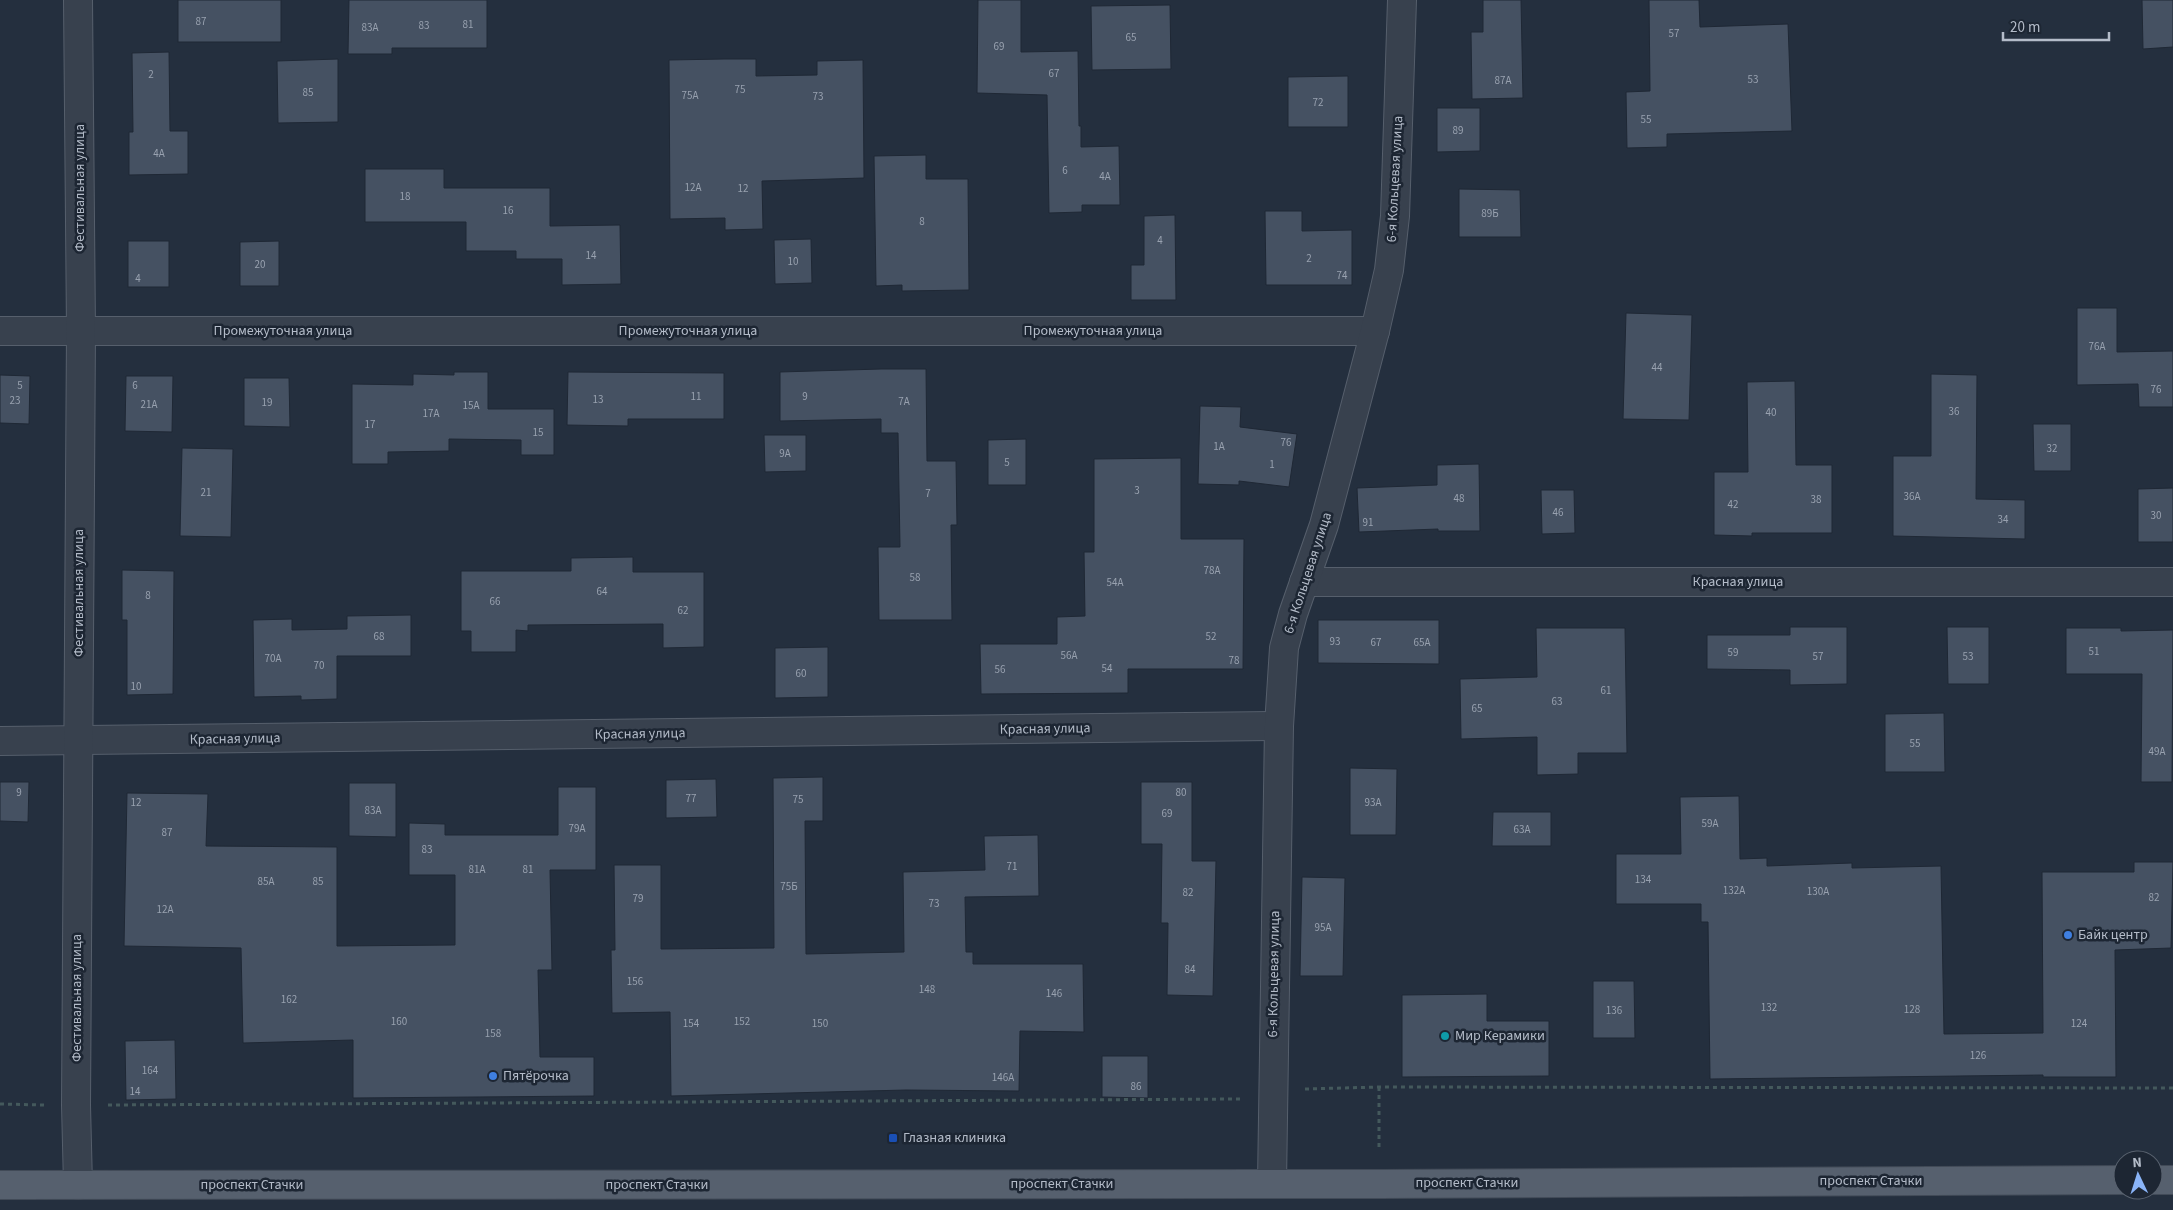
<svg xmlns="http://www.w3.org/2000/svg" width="2173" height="1210" viewBox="0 0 2173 1210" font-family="'Source Sans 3',sans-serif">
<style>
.building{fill:#455162;stroke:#1f2835}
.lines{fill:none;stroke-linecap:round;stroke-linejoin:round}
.minor-casing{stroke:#565f6c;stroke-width:30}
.major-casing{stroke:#414a57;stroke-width:30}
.path{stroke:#44595c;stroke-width:3;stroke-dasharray:4 4;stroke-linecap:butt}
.minor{stroke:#38414e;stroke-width:28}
.major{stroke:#56606e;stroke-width:28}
.shop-dot{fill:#3f7fe0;stroke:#1d2633;stroke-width:2}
.culture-dot{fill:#0f9aa8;stroke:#1d2633;stroke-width:2}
.transit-dot{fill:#1a4fb4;stroke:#1d2633;stroke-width:2}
.labels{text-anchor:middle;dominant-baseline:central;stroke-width:5;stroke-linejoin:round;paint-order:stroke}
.number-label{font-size:11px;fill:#98a1af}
.street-label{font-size:14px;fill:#b4bcc9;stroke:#1d2633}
.poi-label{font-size:14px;fill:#b4bcc9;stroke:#1d2633;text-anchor:start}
</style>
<rect width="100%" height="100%" fill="#242f3e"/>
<g class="building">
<rect x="178" y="0" width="103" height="42"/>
<polygon points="349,0 487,0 487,48 392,48 392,54 348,54"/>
<polygon points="978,0 1021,0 1021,52 1078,51 1079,126 1081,126 1081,147 1119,146 1120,205 1082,205 1082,212 1049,213 1047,95 977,93"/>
<polygon points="1483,0 1521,0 1523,98 1472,99 1471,32 1483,32"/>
<polygon points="1649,0 1699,0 1700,27 1788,24 1792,131 1667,134 1667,147 1627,148 1626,92 1650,91"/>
<polygon points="2142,0 2173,0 2173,47 2143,49"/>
<polygon points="1170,5 1171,69 1092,70 1091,6"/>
<polygon points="169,52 170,131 188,131 188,174 129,175 129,132 133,132 132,53"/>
<polygon points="338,59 338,122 278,123 277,61"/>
<polygon points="724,59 756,59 756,76 817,75 817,61 863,60 864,178 762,181 763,229 725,230 725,218 670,219 669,60"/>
<polygon points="1348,76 1348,127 1288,127 1288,77"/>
<polygon points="1437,108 1480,108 1480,151 1437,152"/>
<polygon points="926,155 926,179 968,179 969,290 902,291 902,285 876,286 874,156"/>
<polygon points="365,169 444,169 444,188 550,188 550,226 620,225 621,284 562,285 562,259 516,259 516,251 466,251 466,222 365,222"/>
<polygon points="1459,189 1520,190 1521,237 1459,237"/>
<polygon points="1265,211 1302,211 1302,231 1352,230 1352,285 1266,285"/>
<polygon points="1175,215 1176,300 1131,300 1131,265 1144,265 1144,216"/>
<polygon points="811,239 812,283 775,284 774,240"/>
<rect x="128" y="241" width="41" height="46"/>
<polygon points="279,241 279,286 240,286 240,242"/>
<polygon points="2077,308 2117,308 2117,352 2173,351 2173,407 2139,407 2138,384 2077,385"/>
<polygon points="1626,313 1692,315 1689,420 1623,419"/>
<polygon points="881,369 926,369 927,461 956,461 957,525 951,525 952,620 879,620 878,547 900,547 898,433 881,433 881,419 780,421 780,372"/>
<polygon points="454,372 488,372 488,409 554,409 554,455 521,455 521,440 449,439 449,451 388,452 388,464 352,464 352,384 413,385 413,374 454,375"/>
<polygon points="568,372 724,373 724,419 628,419 628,426 567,425"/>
<polygon points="1931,374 1977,375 1976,499 2025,500 2025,539 1893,536 1893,456 1931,456"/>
<polygon points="0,375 30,376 29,424 0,423"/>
<polygon points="126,376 173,376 172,432 125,431"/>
<polygon points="244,378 289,378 290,427 244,426"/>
<polygon points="1795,381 1796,465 1832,465 1832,533 1752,533 1752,536 1714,535 1714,472 1748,472 1747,382"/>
<polygon points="1200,406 1241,407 1240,427 1297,434 1289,487 1239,481 1239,485 1198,484"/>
<polygon points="2033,424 2071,424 2071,471 2034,471"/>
<polygon points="764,435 806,435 806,471 765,472"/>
<polygon points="1026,439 1026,485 988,485 988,440"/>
<polygon points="182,448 233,449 231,537 180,536"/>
<polygon points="1181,458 1181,539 1244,539 1243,669 1128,669 1128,693 981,694 980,644 1057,644 1057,617 1085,616 1084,552 1094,552 1094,459"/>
<polygon points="1479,464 1480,531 1438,531 1438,529 1359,532 1357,488 1437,485 1437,465"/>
<polygon points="2173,488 2173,542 2138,542 2138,489"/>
<polygon points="1541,490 1574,490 1575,533 1542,534"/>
<polygon points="633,557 633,572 704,572 704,647 663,648 663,624 528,625 528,631 516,630 516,652 471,652 471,631 461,631 461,571 571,571 571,558"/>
<polygon points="122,570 174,571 173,694 127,695 127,620 122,620"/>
<polygon points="411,615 411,656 337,656 337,699 301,700 301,696 254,697 253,620 292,619 292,630 347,629 347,616"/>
<polygon points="1318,620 1439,620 1439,664 1318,663"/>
<polygon points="1790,627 1847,627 1847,684 1790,685 1790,670 1707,669 1707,635 1790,635"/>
<polygon points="1947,627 1989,627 1989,684 1948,684"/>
<polygon points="1536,628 1625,628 1627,753 1578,753 1578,774 1537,775 1537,737 1461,739 1460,679 1537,677"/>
<polygon points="2066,628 2121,628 2121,631 2173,630 2172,782 2141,782 2142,674 2066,674"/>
<polygon points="828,647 828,697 775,698 775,648"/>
<polygon points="1944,713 1945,772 1885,772 1885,714"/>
<polygon points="1350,768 1397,769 1396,835 1350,835"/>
<polygon points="823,777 823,821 805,821 806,954 904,952 903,872 985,870 984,836 1038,835 1039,896 965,897 966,952 973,952 973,964 1083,964 1084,1032 1020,1031 1019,1091 906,1090 671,1096 670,1012 612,1013 611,950 615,950 614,865 661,865 661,949 774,948 773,778"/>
<polygon points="716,779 717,817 666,818 666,780"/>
<polygon points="0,782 29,782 28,822 0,821"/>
<polygon points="1141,782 1192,782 1192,861 1216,861 1213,996 1167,995 1168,923 1161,923 1162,844 1141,844"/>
<polygon points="349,783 396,783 396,837 349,836"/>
<polygon points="558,787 596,787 596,870 550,870 552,970 538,970 540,1057 594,1057 594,1096 353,1098 353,1040 243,1043 241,948 124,946 127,793 208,794 206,846 337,847 337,946 455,945 455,875 409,875 409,823 445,824 445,835 558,835"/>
<polygon points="1739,796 1740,859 1767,858 1767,866 1852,863 1852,868 1941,866 1944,1034 2043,1033 2042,872 2134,872 2134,862 2173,862 2171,948 2115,950 2116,1077 2043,1077 2043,1075 1710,1079 1708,922 1701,922 1701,904 1616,904 1616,854 1681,854 1680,797"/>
<polygon points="1493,812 1551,812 1551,846 1492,846"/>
<polygon points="1302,877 1345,878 1343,976 1300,976"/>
<polygon points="1593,981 1634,981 1635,1038 1593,1038"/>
<polygon points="1487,994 1487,1021 1549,1021 1549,1076 1402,1077 1402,995"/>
<polygon points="175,1040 176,1099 126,1100 125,1041"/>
<polygon points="1102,1056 1148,1056 1148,1098 1102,1097"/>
</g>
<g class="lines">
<g class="minor-casing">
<g id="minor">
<polyline points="0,331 1375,331"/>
<polyline points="1304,582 2173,582"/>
<polyline points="0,741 1279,726"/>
<polyline points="1272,1183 1279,726 1284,648 1293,614 1324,525 1375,331 1389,270 1395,216 1402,0"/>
<polyline points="78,1185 76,1105 81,331 78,0"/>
</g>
</g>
<g class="major-casing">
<g id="major">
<polyline points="2153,1180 2173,1180"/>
<polyline points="0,1185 1379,1184 2123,1180"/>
</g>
</g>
<g class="path">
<polyline points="1379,1087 1379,1151"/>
<polyline points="1305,1089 1379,1087 2173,1088"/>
<polyline points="0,1104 44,1105"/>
<polyline points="108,1105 1242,1099"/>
</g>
<use href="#minor" class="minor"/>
<use href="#major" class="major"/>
</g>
<g class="shop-dot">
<circle cx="2068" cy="935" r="5"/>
<circle cx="493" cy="1076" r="5"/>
</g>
<circle class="culture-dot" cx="1445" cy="1036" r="5"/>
<rect class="transit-dot" x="888" y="1133" width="10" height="10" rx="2.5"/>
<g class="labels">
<g class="number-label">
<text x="201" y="21">87</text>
<text x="468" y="24">81</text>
<text x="424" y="25">83</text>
<text x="370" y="27">83А</text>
<text x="1674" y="33">57</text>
<text x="1131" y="37">65</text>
<text x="999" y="46">69</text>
<text x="1054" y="73">67</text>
<text x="151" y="74">2</text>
<text x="1753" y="79">53</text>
<text x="1503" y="80">87А</text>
<text x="740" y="89">75</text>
<text x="308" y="92">85</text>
<text x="690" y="95">75А</text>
<text x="818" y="96">73</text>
<text x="1318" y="102">72</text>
<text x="1646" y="119">55</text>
<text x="1458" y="130">89</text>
<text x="159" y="153">4А</text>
<text x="1065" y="170">6</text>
<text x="1105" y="176">4А</text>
<text x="693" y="187">12А</text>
<text x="743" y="188">12</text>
<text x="405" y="196">18</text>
<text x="508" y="210">16</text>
<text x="1490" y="213">89Б</text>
<text x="922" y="221">8</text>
<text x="1160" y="240">4</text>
<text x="591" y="255">14</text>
<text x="1309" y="258">2</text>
<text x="793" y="261">10</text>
<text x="260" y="264">20</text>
<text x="1342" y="275">74</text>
<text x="138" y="278">4</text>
<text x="2097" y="346">76А</text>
<text x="1657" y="367">44</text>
<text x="20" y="385">5</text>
<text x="135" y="385">6</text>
<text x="2156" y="389">76</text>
<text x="696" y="396">11</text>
<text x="805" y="396">9</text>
<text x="598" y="399">13</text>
<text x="15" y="400">23</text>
<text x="904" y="401">7А</text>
<text x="267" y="402">19</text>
<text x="149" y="404">21А</text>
<text x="471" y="405">15А</text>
<text x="1954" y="411">36</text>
<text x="1771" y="412">40</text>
<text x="431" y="413">17А</text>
<text x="370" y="424">17</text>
<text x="538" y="432">15</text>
<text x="1286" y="442">76</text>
<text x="1219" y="446">1А</text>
<text x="2052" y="448">32</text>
<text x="785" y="453">9А</text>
<text x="1007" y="462">5</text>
<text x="1272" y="464">1</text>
<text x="1137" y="490">3</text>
<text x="206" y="492">21</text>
<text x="928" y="493">7</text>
<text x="1912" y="496">36А</text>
<text x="1459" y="498">48</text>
<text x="1816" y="499">38</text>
<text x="1733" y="504">42</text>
<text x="1558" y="512">46</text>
<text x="2156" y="515">30</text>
<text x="2003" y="519">34</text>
<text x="1368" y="522">91</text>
<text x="1212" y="570">78А</text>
<text x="915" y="577">58</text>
<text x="1115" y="582">54А</text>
<text x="602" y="591">64</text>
<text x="148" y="595">8</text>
<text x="495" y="601">66</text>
<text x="683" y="610">62</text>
<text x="379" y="636">68</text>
<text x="1211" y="636">52</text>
<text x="1335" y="641">93</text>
<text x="1376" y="642">67</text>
<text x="1422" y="642">65А</text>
<text x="2094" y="651">51</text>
<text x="1733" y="652">59</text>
<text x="1069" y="655">56А</text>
<text x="1818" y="656">57</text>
<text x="1968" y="656">53</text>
<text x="273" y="658">70А</text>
<text x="1234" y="660">78</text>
<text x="319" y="665">70</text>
<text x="1107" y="668">54</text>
<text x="1000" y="669">56</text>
<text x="801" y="673">60</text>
<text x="136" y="686">10</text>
<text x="1606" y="690">61</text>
<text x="1557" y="701">63</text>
<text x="1477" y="708">65</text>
<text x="1915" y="743">55</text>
<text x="2157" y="751">49А</text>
<text x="19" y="792">9</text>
<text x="1181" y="792">80</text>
<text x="691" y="798">77</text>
<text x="798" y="799">75</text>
<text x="136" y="802">12</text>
<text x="1373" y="802">93А</text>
<text x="373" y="810">83А</text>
<text x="1167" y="813">69</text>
<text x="1710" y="823">59А</text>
<text x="577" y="828">79А</text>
<text x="1522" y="829">63А</text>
<text x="167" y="832">87</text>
<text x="427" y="849">83</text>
<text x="1012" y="866">71</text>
<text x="477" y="869">81А</text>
<text x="528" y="869">81</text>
<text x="1643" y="879">134</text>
<text x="266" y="881">85А</text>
<text x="318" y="881">85</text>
<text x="789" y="886">75Б</text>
<text x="1734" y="890">132А</text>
<text x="1818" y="891">130А</text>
<text x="1188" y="892">82</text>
<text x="2154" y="897">82</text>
<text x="638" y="898">79</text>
<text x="934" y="903">73</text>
<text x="165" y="909">12А</text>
<text x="1323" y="927">95А</text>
<text x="1190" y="969">84</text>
<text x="635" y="981">156</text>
<text x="927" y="989">148</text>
<text x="1054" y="993">146</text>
<text x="289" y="999">162</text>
<text x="1769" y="1007">132</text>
<text x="1912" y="1009">128</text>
<text x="1614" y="1010">136</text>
<text x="399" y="1021">160</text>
<text x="742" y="1021">152</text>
<text x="691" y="1023">154</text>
<text x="820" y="1023">150</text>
<text x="2079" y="1023">124</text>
<text x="493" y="1033">158</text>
<text x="1978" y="1055">126</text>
<text x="150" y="1070">164</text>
<text x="1003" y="1077">146А</text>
<text x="1136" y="1086">86</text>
<text x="135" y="1091">14</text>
</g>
<g class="street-label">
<text transform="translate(1395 179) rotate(-87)">6-я Кольцевая улица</text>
<text transform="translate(80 188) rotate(-90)">Фестивальная улица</text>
<text x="283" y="331">Промежуточная улица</text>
<text x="688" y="331">Промежуточная улица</text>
<text x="1093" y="331">Промежуточная улица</text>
<text transform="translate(1308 573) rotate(-72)">6-я Кольцевая улица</text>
<text x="1738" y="582">Красная улица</text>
<text transform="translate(79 593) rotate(-90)">Фестивальная улица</text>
<text transform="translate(1045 729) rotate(-1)">Красная улица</text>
<text transform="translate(640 734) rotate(-1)">Красная улица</text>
<text transform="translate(235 739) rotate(-1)">Красная улица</text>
<text transform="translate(1274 974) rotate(-89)">6-я Кольцевая улица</text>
<text transform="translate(77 998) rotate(-90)">Фестивальная улица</text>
<text x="1871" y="1181">проспект Стачки</text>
<text x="1467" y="1183">проспект Стачки</text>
<text x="1062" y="1184">проспект Стачки</text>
<text x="252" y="1185">проспект Стачки</text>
<text x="657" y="1185">проспект Стачки</text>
</g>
<g class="poi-label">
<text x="2078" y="935">Байк центр</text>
<text x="1455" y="1036">Мир Керамики</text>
<text x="503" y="1076">Пятёрочка</text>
<text x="903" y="1138">Глазная клиника</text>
</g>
</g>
<g transform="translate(2138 1175) rotate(356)"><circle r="24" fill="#1d2633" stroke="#59626f"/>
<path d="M0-4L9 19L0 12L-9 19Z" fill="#8ab4f8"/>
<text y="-8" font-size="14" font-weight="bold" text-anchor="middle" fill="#b4bcc9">N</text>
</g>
<path d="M2003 32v8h106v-8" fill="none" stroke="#b4bcc9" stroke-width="2.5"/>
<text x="2010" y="32" font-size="15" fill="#b4bcc9" stroke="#1d2633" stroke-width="4" paint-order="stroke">20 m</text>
</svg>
